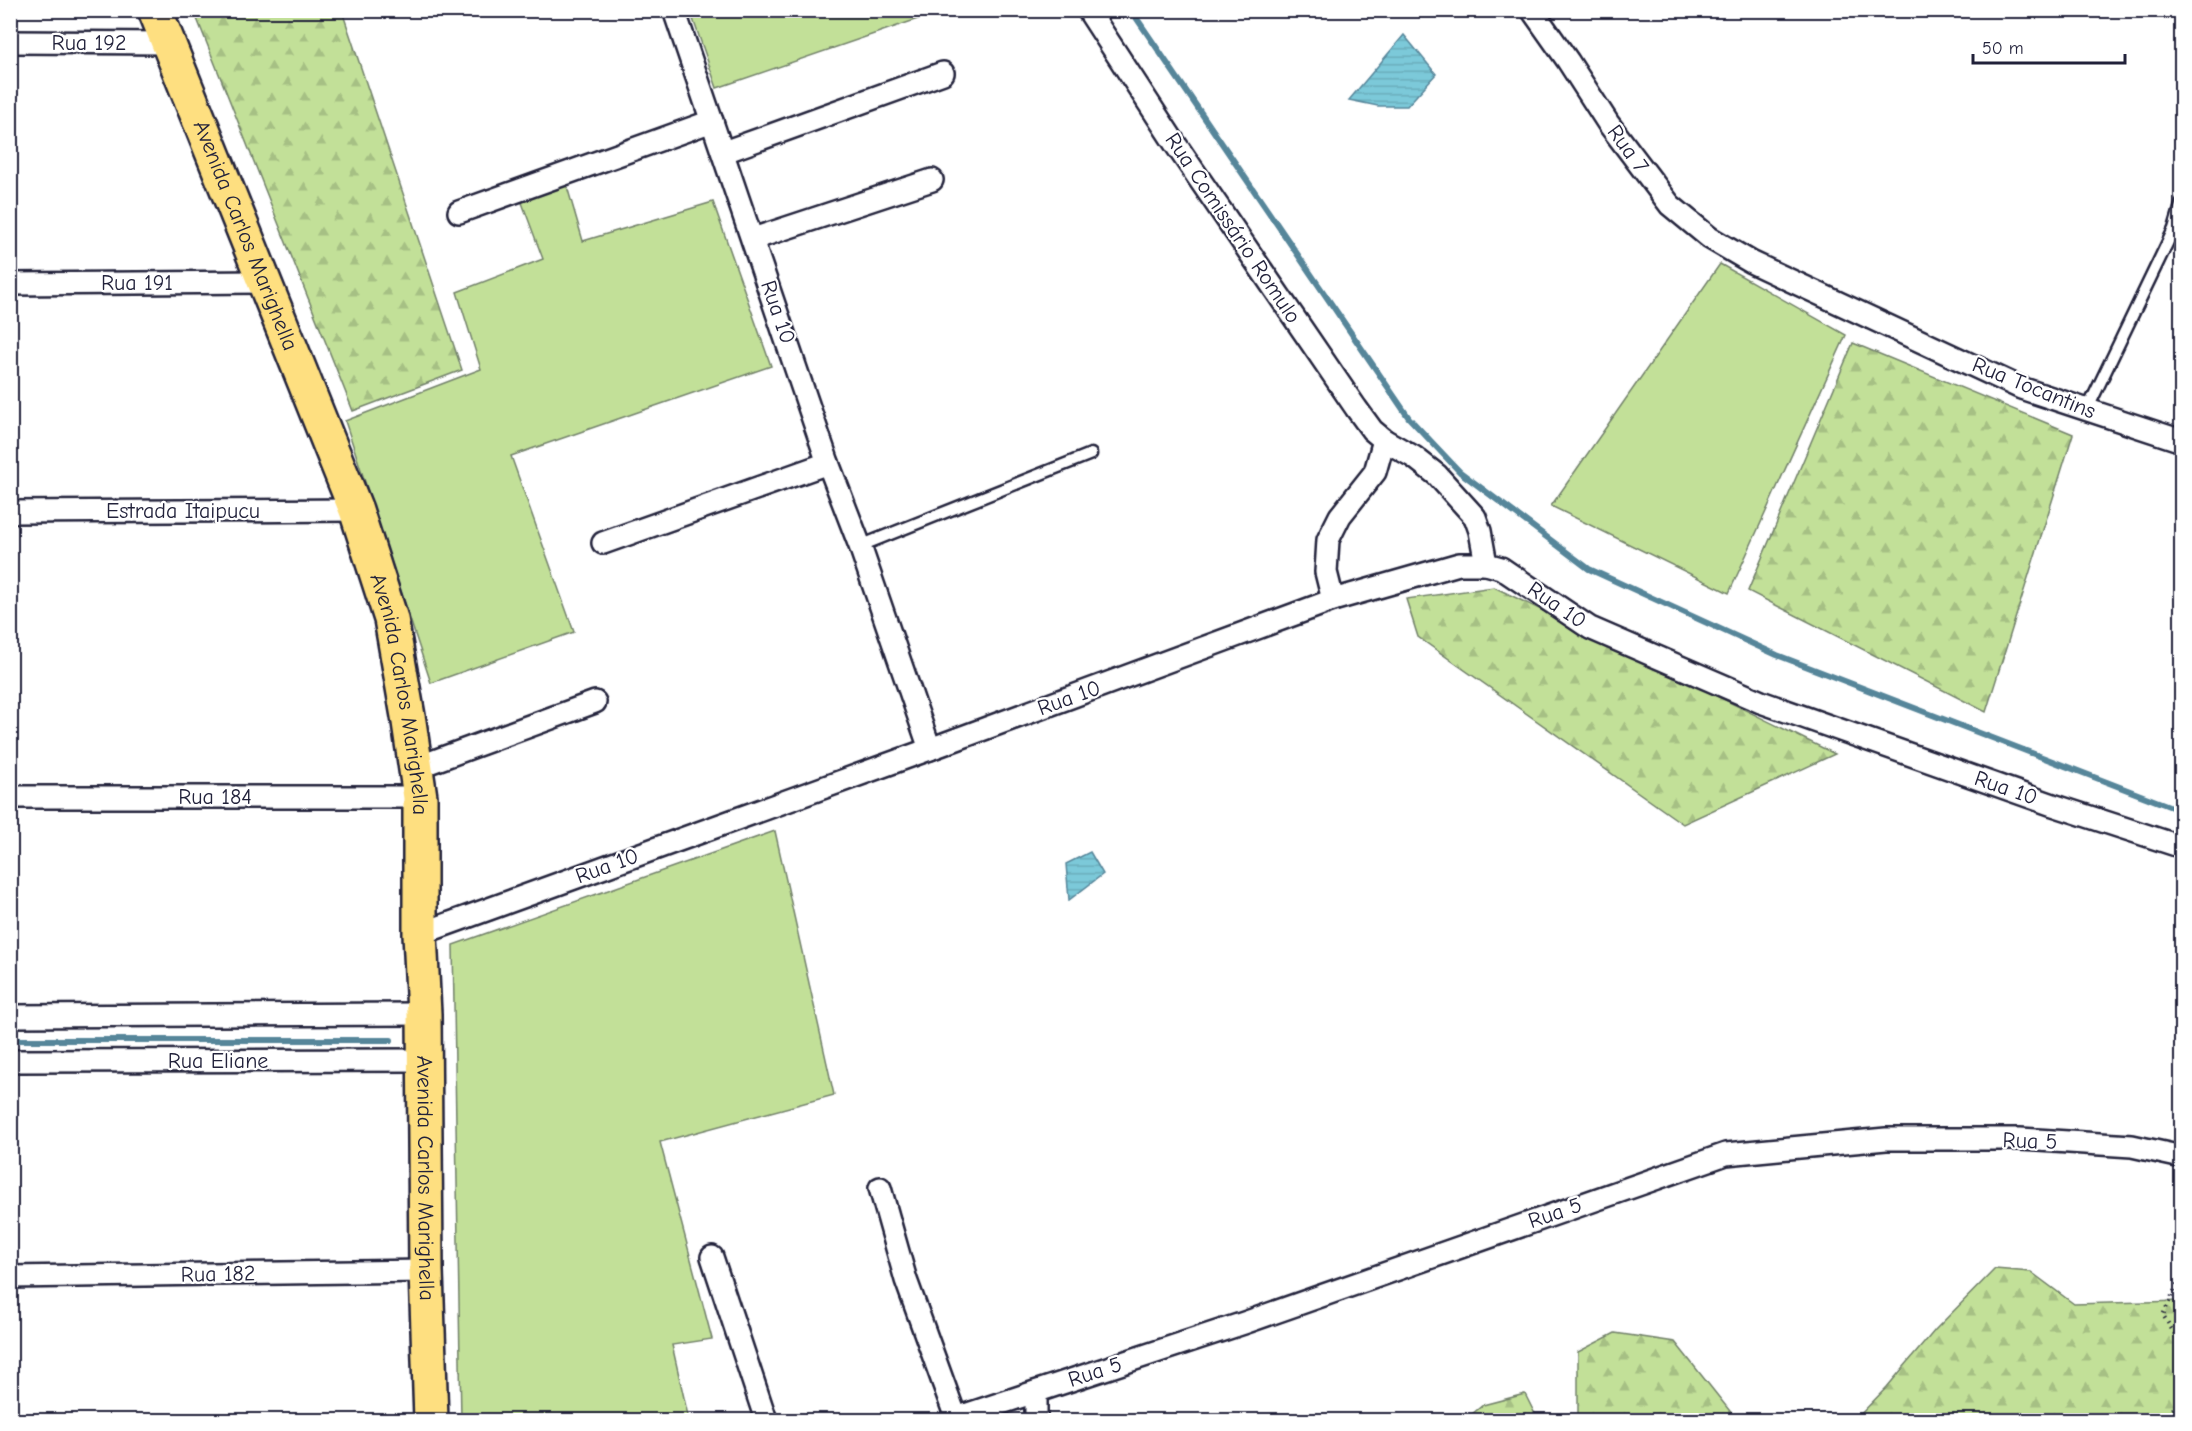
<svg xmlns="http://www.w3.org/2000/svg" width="2192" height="1431" viewBox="0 0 2192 1431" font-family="'Comic Neue',sans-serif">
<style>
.green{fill:#c2e098;stroke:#72816a;stroke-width:1.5}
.forest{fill:url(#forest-firs);stroke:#72816a;stroke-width:1.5}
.water{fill:url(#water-rules);stroke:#57869a;stroke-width:1.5}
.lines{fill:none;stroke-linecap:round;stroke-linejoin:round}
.stream{stroke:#57869a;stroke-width:6}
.lane-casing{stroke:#22223b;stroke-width:15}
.street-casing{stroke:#22223b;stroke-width:26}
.primary-casing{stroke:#22223b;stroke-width:38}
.path{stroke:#22223b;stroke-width:4;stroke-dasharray:1.5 4.5;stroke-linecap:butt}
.lane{stroke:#fff;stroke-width:10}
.street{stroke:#fff;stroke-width:21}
.primary{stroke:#fedf80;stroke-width:33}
.labels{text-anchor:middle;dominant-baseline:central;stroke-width:4.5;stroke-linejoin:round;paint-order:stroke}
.street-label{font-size:22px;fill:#22223b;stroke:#fff}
</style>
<defs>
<pattern id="forest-firs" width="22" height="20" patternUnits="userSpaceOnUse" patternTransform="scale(1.5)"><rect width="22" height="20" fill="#c2e098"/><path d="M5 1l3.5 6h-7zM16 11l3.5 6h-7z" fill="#a6c084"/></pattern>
<pattern id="water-rules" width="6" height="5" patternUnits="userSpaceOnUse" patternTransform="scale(1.5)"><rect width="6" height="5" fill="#7bc9d9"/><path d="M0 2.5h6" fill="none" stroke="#6aacbb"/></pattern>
</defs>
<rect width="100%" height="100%" fill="#fff"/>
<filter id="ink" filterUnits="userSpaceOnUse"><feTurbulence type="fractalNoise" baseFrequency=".0167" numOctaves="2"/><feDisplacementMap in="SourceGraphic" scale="12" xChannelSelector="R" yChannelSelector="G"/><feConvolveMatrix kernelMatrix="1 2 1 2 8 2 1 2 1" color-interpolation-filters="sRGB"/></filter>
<g filter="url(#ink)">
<g class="green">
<polygon points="707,11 707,10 941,11 717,88 692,16"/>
<polygon points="566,183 583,241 713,202 771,366 511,456 574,632 431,683 345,421 481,369 457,292 543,259 521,200"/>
<polygon points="1720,264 1846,335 1729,593 1551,506"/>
<polygon points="775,831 834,1095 660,1142 712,1339 672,1345 689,1420 461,1420 453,945"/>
</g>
<g class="forest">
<polygon points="194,11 342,11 462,370 353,411"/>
<polygon points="1853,343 2073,434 1986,712 1748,591"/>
<polygon points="1494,587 1835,754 1683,824 1418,637 1406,599"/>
<polygon points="1995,1269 2031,1272 2074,1304 2181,1301 2181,1420 1855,1420 1887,1387 1935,1330"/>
<polygon points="1615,1333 1675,1342 1737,1420 1578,1420 1578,1352"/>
<polygon points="1525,1394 1538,1420 1465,1420 1483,1405"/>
</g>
<g class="water">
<polygon points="1404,35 1436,74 1407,106 1378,106 1349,100"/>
<polygon points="1090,852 1103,874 1069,900 1066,864"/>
</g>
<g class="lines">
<g class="stream">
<polyline points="1131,10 1409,418 1460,472 1589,569 1777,655 2182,811"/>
<polyline points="10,1040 391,1040"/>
</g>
<g class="lane-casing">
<g id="lane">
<polyline points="2087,410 2174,229 2182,202"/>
<polyline points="860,546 1091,454"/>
</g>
</g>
<g class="street-casing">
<g id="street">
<polyline points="674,10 828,463 860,546 930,749"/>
<polyline points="1088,10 1176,145 1356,408 1372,430 1384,440 1375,472 1340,516 1328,540 1326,572 1333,600"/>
<polyline points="1532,10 1568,61 1608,123 1670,205 1710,238 1751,262 2021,388 2182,441"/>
<polyline points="10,42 168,43"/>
<polyline points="724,152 943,73"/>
<polyline points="459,212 712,121"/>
<polyline points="753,239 932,180"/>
<polyline points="10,284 264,282"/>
<polyline points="1384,440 1414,457 1437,475 1475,517 1480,531 1486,564"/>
<polyline points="10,512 356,510"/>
<polyline points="603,543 828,463"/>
<polyline points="415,768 595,702"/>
<polyline points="10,797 420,797"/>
<polyline points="420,934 930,749 1333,600 1459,564 1486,564 1501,568 1590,628 1761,702 2053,805 2182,847"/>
<polyline points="10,1016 424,1014"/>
<polyline points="10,1061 425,1060"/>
<polyline points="880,1188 906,1280 956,1418"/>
<polyline points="712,1257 766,1420"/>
<polyline points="10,1277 426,1271"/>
<polyline points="950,1420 1244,1323 1726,1154 1886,1139 2020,1139 2132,1146 2182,1157"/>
<polyline points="1036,1420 1036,1392"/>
</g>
</g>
<g class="primary-casing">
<g id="primary">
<path id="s1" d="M155,10L356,510L391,619L409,722L420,797V934L424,1014L426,1271L431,1420"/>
</g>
</g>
<g class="path">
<polyline points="2182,1274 2163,1315 2182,1346"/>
<polyline points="2170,1420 2169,1413 2182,1400"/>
</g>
<use href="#lane" class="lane"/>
<use href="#street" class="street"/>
<use href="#primary" class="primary"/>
</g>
</g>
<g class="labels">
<g class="street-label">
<text x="89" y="43">Rua 192</text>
<text transform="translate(1628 149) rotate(54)">Rua 7</text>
<text transform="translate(1233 228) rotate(56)">Rua Comissário Romulo</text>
<text stroke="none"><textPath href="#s1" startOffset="243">Avenida Carlos Marighella</textPath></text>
<text x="137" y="283">Rua 191</text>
<text transform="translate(778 312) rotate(71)">Rua 10</text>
<text transform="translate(2034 388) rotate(22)">Rua Tocantins</text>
<text x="183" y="511">Estrada Itaipucu</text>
<text transform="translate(1557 605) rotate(34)">Rua 10</text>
<text stroke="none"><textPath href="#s1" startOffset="729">Avenida Carlos Marighella</textPath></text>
<text transform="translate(1069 698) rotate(-20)">Rua 10</text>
<text transform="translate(2006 788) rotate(19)">Rua 10</text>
<text x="215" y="797">Rua 184</text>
<text transform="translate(607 866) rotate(-20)">Rua 10</text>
<text x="218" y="1061">Rua Eliane</text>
<text transform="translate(2030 1141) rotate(2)">Rua 5</text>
<text stroke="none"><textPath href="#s1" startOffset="1215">Avenida Carlos Marighella</textPath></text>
<text transform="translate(1555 1213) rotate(-19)">Rua 5</text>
<text transform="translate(218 1274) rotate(-1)">Rua 182</text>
<text transform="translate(1095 1372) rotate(-18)">Rua 5</text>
</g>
</g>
<rect width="2192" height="1431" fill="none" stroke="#fff" stroke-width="36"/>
<rect x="18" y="18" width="2156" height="1395" fill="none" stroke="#22223b" stroke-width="2" filter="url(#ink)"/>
<path d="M1973 54v9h152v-9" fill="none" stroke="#22223b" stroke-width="3"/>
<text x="1982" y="54" font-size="18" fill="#22223b" stroke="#ffffff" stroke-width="4.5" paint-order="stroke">50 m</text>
</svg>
